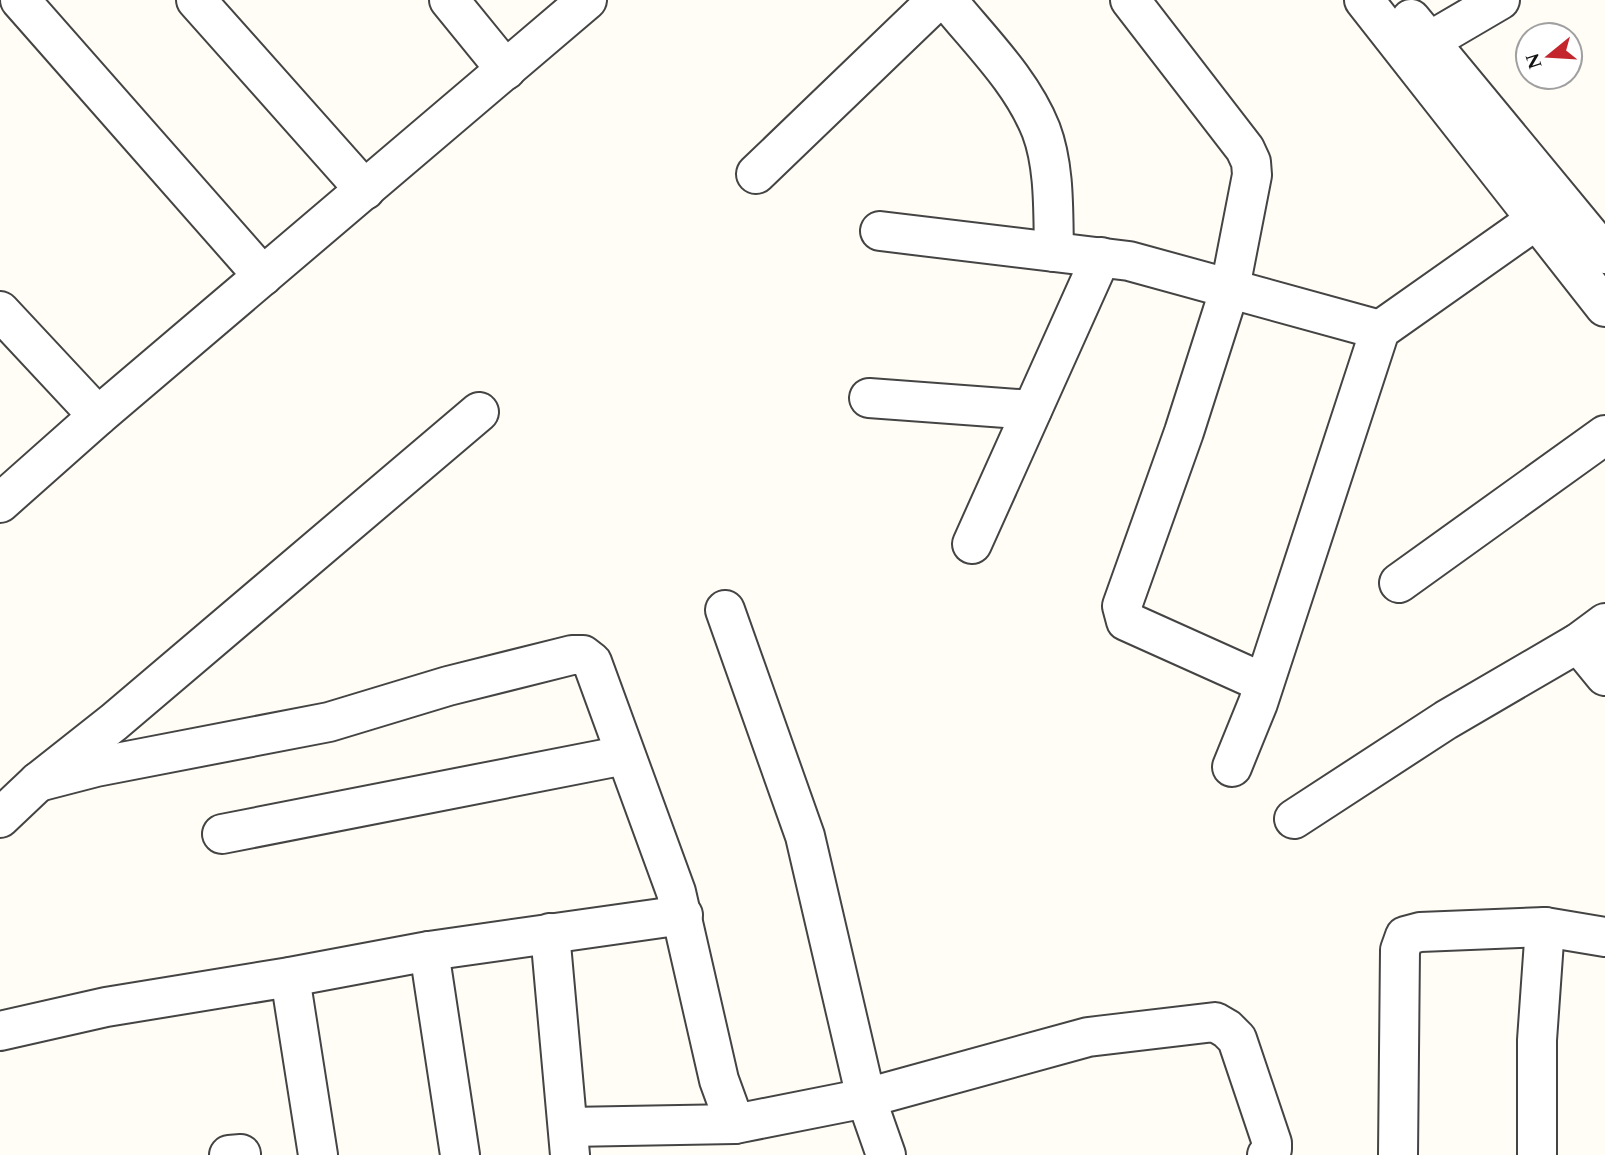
<svg xmlns="http://www.w3.org/2000/svg" width="1605" height="1155" viewBox="0 0 1605 1155" font-family="Spectral,serif">
<style>
.lines{fill:none;stroke-linecap:round;stroke-linejoin:round}
.minor-casing{stroke:#444;stroke-width:42}
.minor{stroke:#fff;stroke-width:38}
</style>
<rect width="100%" height="100%" fill="#fffdf5"/>
<g class="lines">
<g class="minor-casing">
<g id="minor">
<polyline points="20,0 263,276"/>
<polyline points="196,0 365,190"/>
<polyline points="449,0 506,70"/>
<path d="M947,0C980,41 1021,80 1041,130C1055,167 1053,212 1054,252"/>
<polyline points="1130,0 1245,149 1251,162 1252,175 1230,288 1184,432 1122,606 1126,621 1264,683"/>
<polyline points="1364,0 1605,307"/>
<polyline points="1411,19 1605,254"/>
<polyline points="1430,41 1500,0"/>
<polyline points="756,174 937,0"/>
<polyline points="880,231 1129,261 1380,330"/>
<polyline points="0,311 98,416"/>
<polyline points="869,398 1032,410"/>
<polyline points="0,503 98,416 587,0"/>
<polyline points="972,544 1101,257"/>
<polyline points="1399,583 1605,435"/>
<polyline points="725,610 805,836 866,1098 886,1155"/>
<polyline points="1578,643 1605,676"/>
<polyline points="1232,767 1258,703 1380,330 1536,220"/>
<polyline points="38,782 96,767 329,722 448,686 572,655 583,655 592,662 676,892 719,1080 735,1124"/>
<polyline points="0,818 38,782 114,722 479,412"/>
<polyline points="1294,819 1446,720 1578,643 1605,623"/>
<polyline points="222,834 625,755"/>
<polyline points="550,933 570,1155"/>
<polyline points="429,951 460,1155"/>
<polyline points="290,977 318,1155"/>
<polyline points="0,1031 106,1007 290,977 429,951 683,915"/>
<polyline points="568,1127 735,1124 866,1098 1088,1037 1215,1022 1227,1029 1237,1039 1272,1143 1272,1149 1267,1155"/>
<polyline points="229,1155 241,1154"/>
<polyline points="1398,1155 1400,950 1405,936 1420,932 1545,927 1605,937"/>
<polyline points="1537,1155 1537,1040 1545,927"/>
</g>
</g>
<use href="#minor" class="minor"/>
</g>
<g transform="translate(1549 56) rotate(252)"><circle r="33" fill="#ffffff" stroke="#a0a0a0" stroke-width="2"/>
<path d="M0-5L12 26L0 18L-12 26Z" fill="#c4262e"/>
<text y="-10" font-size="19" font-weight="bold" text-anchor="middle" fill="#111111">N</text>
</g>
</svg>
